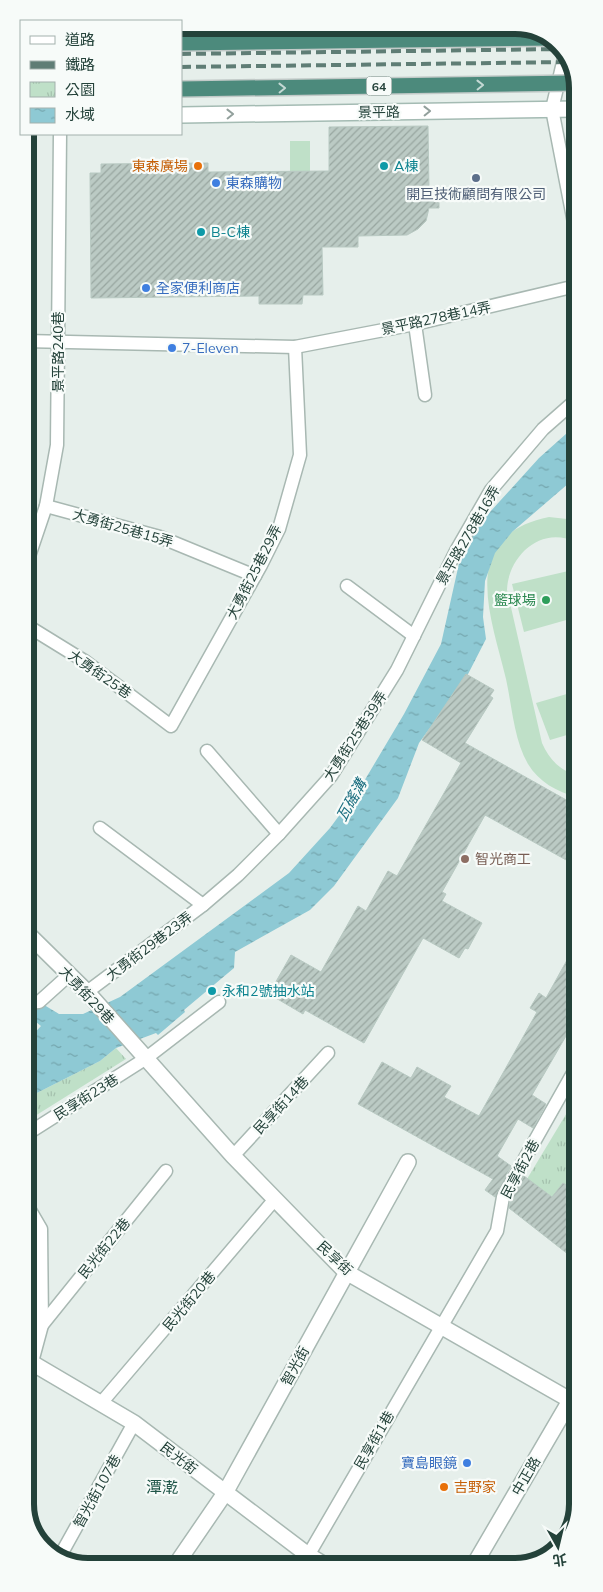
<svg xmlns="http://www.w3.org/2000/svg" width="603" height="1592" viewBox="0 0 603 1592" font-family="Mulish,'Noto Sans TC',sans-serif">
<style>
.green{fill:#bfe0c8}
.park{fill:url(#park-tufts)}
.water{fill:url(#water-ripples)}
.building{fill:url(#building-hatch);stroke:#b8c9c2}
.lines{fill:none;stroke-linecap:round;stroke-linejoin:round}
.service-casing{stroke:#a8b8b2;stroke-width:15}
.minor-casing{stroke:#a8b8b2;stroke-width:18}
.tertiary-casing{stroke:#a8b8b2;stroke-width:18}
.secondary-casing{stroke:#a4bbb3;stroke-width:18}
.trunk-casing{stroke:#c2cac8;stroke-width:18}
.service{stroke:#fff;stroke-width:12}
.minor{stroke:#fff;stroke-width:15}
.tertiary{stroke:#fff;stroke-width:15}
.secondary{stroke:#fff;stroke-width:15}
.trunk{stroke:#4c8a7c;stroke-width:15}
.rail{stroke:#5f7d75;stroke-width:4;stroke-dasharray:10 5;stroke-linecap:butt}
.trunk-bridge-casing{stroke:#c2cac8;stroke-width:18;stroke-linecap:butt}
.trunk-bridge{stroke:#4c8a7c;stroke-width:15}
.oneway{stroke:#c4d9d4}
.oneway2{stroke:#92a09c}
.food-dot{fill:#e8710a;stroke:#f7fbf9;stroke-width:2}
.culture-dot{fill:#0f9aa8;stroke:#f7fbf9;stroke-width:2}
.service-dot{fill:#5c6f8a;stroke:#f7fbf9;stroke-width:2}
.shop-dot{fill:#3f7fe0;stroke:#f7fbf9;stroke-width:2}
.leisure-dot{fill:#2e9e5b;stroke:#f7fbf9;stroke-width:2}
.education-dot{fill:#8d6e63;stroke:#f7fbf9;stroke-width:2}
.labels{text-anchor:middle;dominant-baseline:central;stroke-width:4.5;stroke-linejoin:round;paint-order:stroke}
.shield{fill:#f7fbf9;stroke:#637a73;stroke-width:1}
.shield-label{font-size:12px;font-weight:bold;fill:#24423a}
.street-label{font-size:14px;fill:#24423a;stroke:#f7fbf9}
.food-label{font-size:14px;fill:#c56008;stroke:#f7fbf9;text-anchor:end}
.culture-label{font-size:14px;fill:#0d838f;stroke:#f7fbf9;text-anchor:start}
.shop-label{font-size:14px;fill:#366cbe;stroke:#f7fbf9;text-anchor:start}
.service-label{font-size:14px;fill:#4e5e75;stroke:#f7fbf9}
.leisure-label{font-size:14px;fill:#27864d;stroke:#f7fbf9;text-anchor:end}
.education-label{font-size:14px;fill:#785e54;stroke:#f7fbf9;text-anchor:start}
.water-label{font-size:15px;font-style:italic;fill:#1c6f80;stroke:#f7fbf9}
.quarter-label{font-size:16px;fill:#1f5548;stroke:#f7fbf9}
.rim{fill:none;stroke:#24423a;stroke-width:6}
</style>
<defs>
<pattern id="park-tufts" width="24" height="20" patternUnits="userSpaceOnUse" patternTransform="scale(1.25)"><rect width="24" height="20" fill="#bfe0c8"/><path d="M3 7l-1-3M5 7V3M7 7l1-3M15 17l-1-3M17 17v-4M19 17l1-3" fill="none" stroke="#a4c1ad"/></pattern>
<pattern id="water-ripples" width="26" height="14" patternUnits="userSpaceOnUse" patternTransform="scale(1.25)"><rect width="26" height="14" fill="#8ec9d4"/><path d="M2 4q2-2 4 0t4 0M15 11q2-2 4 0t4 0" fill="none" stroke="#74a5ad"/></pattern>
<pattern id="building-hatch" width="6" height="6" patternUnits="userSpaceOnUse" patternTransform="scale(1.25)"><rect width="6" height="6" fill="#bbcac4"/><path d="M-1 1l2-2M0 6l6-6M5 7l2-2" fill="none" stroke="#98a6a0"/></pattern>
</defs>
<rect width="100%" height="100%" fill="#e6efeb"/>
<g class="green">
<rect x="290" y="141" width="20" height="30"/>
<path d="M549,517L576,520L577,543C542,524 508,556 507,590L542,743C549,759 560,771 577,775V797C557,792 539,782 528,764C514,740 512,706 506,679C491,616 457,536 549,517Z"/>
<polygon points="577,569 577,617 524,632 512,584"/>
<polygon points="577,691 577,732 550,740 536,703"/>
</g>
<g class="park">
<polygon points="116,1048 126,1059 27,1121 27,1098 100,1061"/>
<polygon points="577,1096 578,1192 552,1197 527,1179"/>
</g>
<polygon class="water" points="576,425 576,477 512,532 495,553 485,581 483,617 486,639 466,678 419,743 398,798 334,886 310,910 235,952 234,968 184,1010 185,1012 158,1035 156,1033 116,1048 100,1061 27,1098 27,1041 41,1026 26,1014 26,994 59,1014 83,1014 120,997 289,873 330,828 363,783 404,714 441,644 460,559 470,534 539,458"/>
<g class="building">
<polygon points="428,126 429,190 439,190 439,208 429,208 426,221 418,229 407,235 358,236 358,247 322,247 323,295 303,295 302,304 259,304 259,296 91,298 90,173 101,173 101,164 208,163 208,172 329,171 329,127"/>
<polygon points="466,674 494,690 490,696 493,698 465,743 577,806 577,866 485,815 442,892 446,894 442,901 482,923 468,949 465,948 459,958 423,938 364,1043 305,1010 303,1014 269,994 291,955 321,972 358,906 366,911 388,871 397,876 461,763 422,740"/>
<polygon points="577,942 577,1033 570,1029 532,1095 546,1104 533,1128 518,1119 497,1156 511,1166 495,1197 485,1190 493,1179 358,1104 382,1062 411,1078 417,1067 451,1086 444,1097 479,1116 537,1012 530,1008 539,993 546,998"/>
<polygon points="524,1176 552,1197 563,1183 578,1192 578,1262 509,1208 511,1200"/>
</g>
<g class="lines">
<g class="service-casing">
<g id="service">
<polyline points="565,54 552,109 576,233"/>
<polyline points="415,324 425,395"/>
<polyline points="25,341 295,347 415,324 576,286"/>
<polyline points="46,506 160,537 255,576"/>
<polyline points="26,565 46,506 57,445 60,134"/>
<polyline points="347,586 414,636"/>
<polyline points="26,625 86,662 171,726 261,565 279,529 300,455 295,347"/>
<polyline points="207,751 279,834"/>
<polyline points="100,828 203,905"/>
<polyline points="87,992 203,905 238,875 279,834 331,776 397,670 456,551 491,490 543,429 576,400"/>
<polyline points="26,1003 39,1002 69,975"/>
<polyline points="27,1134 145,1059 219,1002"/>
<polyline points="233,1156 328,1053"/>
<polyline points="27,1205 41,1229 42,1325 32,1362 27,1371"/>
<polyline points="42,1325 166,1171"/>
<polyline points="102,1402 275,1199"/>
<polyline points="59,1558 134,1423"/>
<polyline points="302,1566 497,1231 503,1197 577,1066"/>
</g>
</g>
<g class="minor-casing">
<g id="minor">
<polyline points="26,932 87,992 233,1156 346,1272 570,1400"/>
<polyline points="27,1360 134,1423 308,1555 326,1566"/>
<polyline points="175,1566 225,1493 408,1162"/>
</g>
</g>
<g class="tertiary-casing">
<polyline id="tertiary" points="474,1565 578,1387"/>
</g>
<g class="secondary-casing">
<polyline id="secondary" points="181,115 576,109"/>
</g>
<g class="trunk-casing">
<polyline id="trunk" points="181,43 551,38"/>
</g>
<use href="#service" class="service"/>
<use href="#minor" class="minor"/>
<use href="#tertiary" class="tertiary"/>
<use href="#secondary" class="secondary"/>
<use href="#trunk" class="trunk"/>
<g class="rail">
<polyline points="181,54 562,49"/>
<polyline points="181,67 570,62"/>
</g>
<g class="trunk-bridge-casing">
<polyline id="trunk-bridge" points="181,89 576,83"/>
</g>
<use href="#trunk-bridge" class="trunk-bridge"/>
</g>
<defs><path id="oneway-chevron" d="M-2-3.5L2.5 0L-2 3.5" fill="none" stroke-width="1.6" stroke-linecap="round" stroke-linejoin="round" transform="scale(1.25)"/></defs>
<g class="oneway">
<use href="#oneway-chevron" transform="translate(480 85) rotate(-1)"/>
<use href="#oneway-chevron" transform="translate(282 88) rotate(-1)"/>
</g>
<g class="oneway2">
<use href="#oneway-chevron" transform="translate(427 111) rotate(-1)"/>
<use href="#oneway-chevron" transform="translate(230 114) rotate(-1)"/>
</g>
<g class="food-dot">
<circle cx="198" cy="166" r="5"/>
<circle cx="444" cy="1487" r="5"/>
</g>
<g class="culture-dot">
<circle cx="384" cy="166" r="5"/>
<circle cx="201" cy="232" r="5"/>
<circle cx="212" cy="991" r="5"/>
</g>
<circle class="service-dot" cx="476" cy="178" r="5"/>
<g class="shop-dot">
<circle cx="216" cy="183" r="5"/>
<circle cx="146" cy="288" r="5"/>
<circle cx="172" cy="348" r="5"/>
<circle cx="467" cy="1463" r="5"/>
</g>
<circle class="leisure-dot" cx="546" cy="600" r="5"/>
<circle class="education-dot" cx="465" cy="859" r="5"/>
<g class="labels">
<rect class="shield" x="366.5" y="76.5" width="25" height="19" rx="4"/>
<g class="shield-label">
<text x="379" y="86">64</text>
</g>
<g class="street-label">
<text transform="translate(379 112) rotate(-1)">景平路</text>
<text transform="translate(436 318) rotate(-12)">景平路278巷14弄</text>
<text transform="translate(58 352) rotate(-90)">景平路240巷</text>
<text transform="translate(123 528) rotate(16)">大勇街25巷15弄</text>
<text transform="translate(468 535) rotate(-60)">景平路278巷16弄</text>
<text transform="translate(254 572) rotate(-63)">大勇街25巷29弄</text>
<text transform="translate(100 674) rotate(35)">大勇街25巷</text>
<text transform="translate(355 736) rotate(-57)">大勇街25巷39弄</text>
<text transform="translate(149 946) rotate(-37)">大勇街29巷23弄</text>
<text transform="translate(87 995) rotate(47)">大勇街29巷</text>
<text transform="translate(86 1097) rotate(-32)">民享街23巷</text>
<text transform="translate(281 1105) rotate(-47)">民享街14巷</text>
<text transform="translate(520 1169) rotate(-62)">民享街2巷</text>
<text transform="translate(104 1248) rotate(-51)">民光街22巷</text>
<text transform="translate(335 1258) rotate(43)">民享街</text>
<text transform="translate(189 1301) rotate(-50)">民光街20巷</text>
<text transform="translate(295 1366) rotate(-61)">智光街</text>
<text transform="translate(374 1440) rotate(-60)">民享街1巷</text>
<text transform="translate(179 1458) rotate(38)">民光街</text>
<text transform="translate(526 1476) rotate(-60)">中正路</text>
<text transform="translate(97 1491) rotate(-61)">智光街107巷</text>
</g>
<g class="food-label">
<text x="188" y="166">東森廣場</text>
<text x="454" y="1487" text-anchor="start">吉野家</text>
</g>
<g class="culture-label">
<text x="394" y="166">A棟</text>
<text x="211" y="232">B-C棟</text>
<text x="222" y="991">永和2號抽水站</text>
</g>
<g class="shop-label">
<text x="226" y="183">東森購物</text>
<text x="156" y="288">全家便利商店</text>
<text x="182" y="348">7-Eleven</text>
<text x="457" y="1463" text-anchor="end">寶島眼鏡</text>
</g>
<g class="service-label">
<text x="476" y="194">開巨技術顧問有限公司</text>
</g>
<g class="leisure-label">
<text x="536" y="600">籃球場</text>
</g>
<g class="education-label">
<text x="475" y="859">智光商工</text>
</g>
<g class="water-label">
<text transform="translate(351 800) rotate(-61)">瓦磘溝</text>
</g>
<g class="quarter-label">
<text x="162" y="1487">潭漧</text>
</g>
</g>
<path d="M0 0H603V1592H0ZM88 34H515A54 54 0 0 1 569 88V1504A54 54 0 0 1 515 1558H88A54 54 0 0 1 34 1504V88A54 54 0 0 1 88 34Z" fill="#f7fbf9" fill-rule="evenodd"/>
<path class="rim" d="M88 34H515A54 54 0 0 1 569 88V1504A54 54 0 0 1 515 1558H88A54 54 0 0 1 34 1504V88A54 54 0 0 1 88 34Z"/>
<rect x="20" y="20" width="162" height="115" fill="#f7fbf9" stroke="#a3b1ad"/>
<rect x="30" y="36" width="25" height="8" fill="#ffffff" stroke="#a3b1ad"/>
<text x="65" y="45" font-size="15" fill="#24423a">道路</text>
<rect x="30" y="61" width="25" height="8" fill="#5f7d75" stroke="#a3b1ad"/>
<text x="65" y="70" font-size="15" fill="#24423a">鐵路</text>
<rect x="30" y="82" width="25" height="15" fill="url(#park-tufts)" stroke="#a3b1ad"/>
<text x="65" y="95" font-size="15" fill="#24423a">公園</text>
<rect x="30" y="108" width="25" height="15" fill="url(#water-ripples)" stroke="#a3b1ad"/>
<text x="65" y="120" font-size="15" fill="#24423a">水域</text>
<g transform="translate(558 1547) rotate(172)" stroke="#f7fbf9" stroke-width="4" paint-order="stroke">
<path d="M0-4L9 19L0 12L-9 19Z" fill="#24423a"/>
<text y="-8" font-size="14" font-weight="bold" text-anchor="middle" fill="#24423a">北</text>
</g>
</svg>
